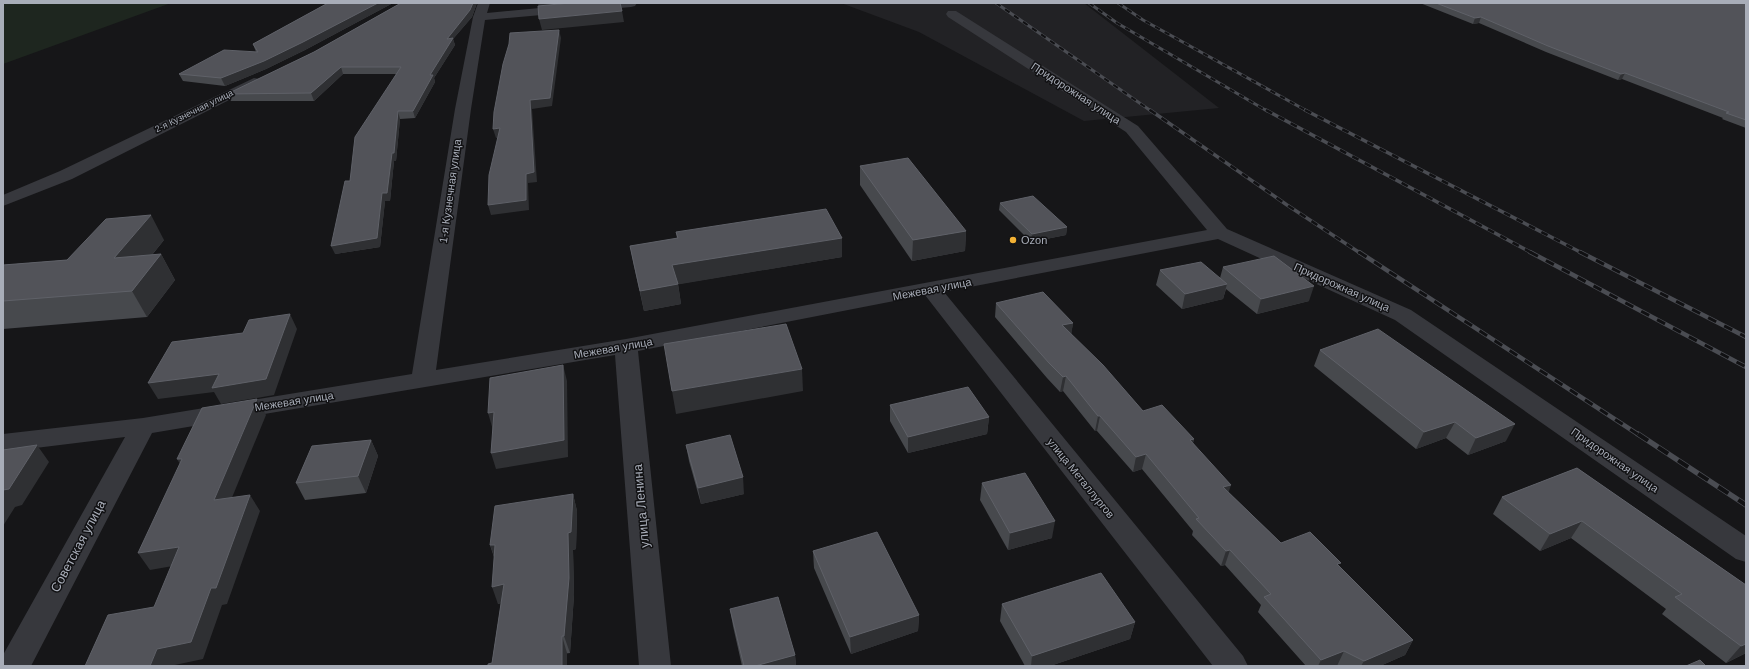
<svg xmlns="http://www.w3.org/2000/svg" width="1749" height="669" viewBox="0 0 1749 669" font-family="Helvetica,sans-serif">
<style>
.built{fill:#222225}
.green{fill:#1e261f}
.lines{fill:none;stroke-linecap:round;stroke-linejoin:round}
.minor{fill:#37383d;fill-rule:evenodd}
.rail-far3-casing{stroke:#4a4c52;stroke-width:3}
.rail-far2-casing{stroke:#4a4c52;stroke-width:3.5}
.rail-far1-casing{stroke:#4a4c52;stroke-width:4.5}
.rail-casing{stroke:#4a4c52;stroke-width:5.5}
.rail-far3{stroke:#111113;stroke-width:2;stroke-dasharray:5.5;stroke-linecap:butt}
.rail-far2{stroke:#111113;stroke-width:2.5;stroke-dasharray:7;stroke-linecap:butt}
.rail-far1{stroke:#111113;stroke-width:3;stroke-dasharray:9;stroke-linecap:butt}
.rail{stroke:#111113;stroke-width:4;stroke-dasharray:12;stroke-linecap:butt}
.wall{fill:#47494d}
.shaded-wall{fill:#2f3033}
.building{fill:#525359;stroke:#5f6168}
.poi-dot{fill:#f2b134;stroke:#111113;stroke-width:1.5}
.labels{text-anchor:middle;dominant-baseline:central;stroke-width:3;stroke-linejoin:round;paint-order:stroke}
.far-street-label{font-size:9px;fill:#a8adb8;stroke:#111113}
.street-label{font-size:11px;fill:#a8adb8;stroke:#111113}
.poi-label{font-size:11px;fill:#a8adb8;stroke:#111113;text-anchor:start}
.near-street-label{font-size:13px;fill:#a8adb8;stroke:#111113}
</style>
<rect width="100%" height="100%" fill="#161618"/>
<polygon class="built" points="841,3 1084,3 1219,108 1084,121 919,32"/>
<polygon class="green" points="3,3 171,3 3,64"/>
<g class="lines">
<g class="minor">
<polygon points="478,3 490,3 487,13 592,3 637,3 635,6 631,7 485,20 471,109 436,370 626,339 1207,230 1126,132 948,17 946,14 948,11 956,11 1138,126 1227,229 1411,310 1746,536 1746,562 1736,559 1395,320 1218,239 944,292 1243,656 1248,666 1213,666 925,295 638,351 671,666 639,666 615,355 152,433 31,666 3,666 3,655 125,437 3,452 3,434 143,418 412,374 455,109 473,17"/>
<polygon points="254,78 259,79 261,82 259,85 72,179 3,206 3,195 60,171"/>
</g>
<g class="rail-far3-casing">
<g id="rail-far3">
<polyline points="996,3 1151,111"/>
<polyline points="1089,3 1117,23 1267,111"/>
<polyline points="1118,3 1143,20 1307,111"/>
</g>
</g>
<g class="rail-far2-casing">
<g id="rail-far2">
<polyline points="1150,110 1287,205 1360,253"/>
<polyline points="1266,110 1532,253"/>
<polyline points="1305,110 1582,253"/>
</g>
</g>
<g class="rail-far1-casing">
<g id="rail-far1">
<polyline points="1359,252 1639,435"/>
<polyline points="1530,252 1746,367"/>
<polyline points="1580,252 1746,337"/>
</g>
</g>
<g class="rail-casing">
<polyline id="rail" points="1638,434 1746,505"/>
</g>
<use href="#rail-far3" class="rail-far3"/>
<use href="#rail-far2" class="rail-far2"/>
<use href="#rail-far1" class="rail-far1"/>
<use href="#rail" class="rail"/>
</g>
<g class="wall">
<polygon points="328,3 393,3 305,50 266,69 225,86 183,81 179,74 256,52 253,44"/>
<polygon points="401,3 477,3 472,17 453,39 455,45 434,78 435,82 415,118 400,119 396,161 394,161 390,201 385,201 380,247 335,254 350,181 396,74 343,74 314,101 231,101 227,94 314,52"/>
<polygon points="1420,3 1746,3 1746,128 1722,119 1723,118 1622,79 1618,80 1546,52 1479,23 1473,24"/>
<polygon points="860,166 966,231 965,251 912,261 860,185"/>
<polygon points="1000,203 1067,227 1066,235 1031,242 999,210"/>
<polygon points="676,232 842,257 678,284 681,304 644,311 634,266 630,246 677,239"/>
<polygon points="164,240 152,255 161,254 175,280 147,317 3,329 3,265 67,260"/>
<polygon points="1223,267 1309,301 1257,314 1226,289 1223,299 1182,309 1156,285 1160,270 1220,278"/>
<polygon points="996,303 1073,323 1071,334 1143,411 1194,439 1193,443 1229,493 1281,543 1339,567 1413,640 1405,655 1380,666 1306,666 1258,612 1261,605 1225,565 1221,566 1192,535 1193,531 1142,469 1133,472 1097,431 1095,431 1063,391 1060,392 1047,378 995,317"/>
<polygon points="1320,350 1506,441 1468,455 1446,438 1416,449 1314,366"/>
<polygon points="890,405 989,417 987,434 908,453 890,421"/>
<polygon points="371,440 378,456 366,493 305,500 296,483"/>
<polygon points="686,445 744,494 701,504 689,461"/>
<polygon points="1577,468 1746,585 1746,653 1726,663 1662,614 1666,609 1571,538 1540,551 1493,514 1502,497"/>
<polygon points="982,483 1052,538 1008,550 980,500"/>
<polygon points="573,494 577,511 576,549 573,550 574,595 570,653 492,663 501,603 498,604 494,557 490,545"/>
<polygon points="813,551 919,615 918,631 851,654 814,568"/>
<polygon points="1002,604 1135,622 1130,639 1050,666 1025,666 1000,621"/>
<polygon points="730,609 795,655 796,666 742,666 733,626"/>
</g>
<g class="shaded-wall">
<polygon points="378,3 393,3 305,50 266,69 225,86 221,78"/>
<polygon points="473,3 477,3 472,17 453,39 455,45 434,78 435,82 415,118 413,111 447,39"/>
<polygon points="538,3 576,3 539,7"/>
<polygon points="622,11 624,22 542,30 539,19"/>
<polygon points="1481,17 1479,23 1473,24 1475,18"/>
<polygon points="559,30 561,38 552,106 532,109 537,182 528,183 529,210 491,215 488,205 526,174 530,100"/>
<polygon points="341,67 343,74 314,101 311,93"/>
<polygon points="1625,73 1622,79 1618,80 1621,74"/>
<polygon points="398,111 400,119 396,161 394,161 390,201 385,201 380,247 335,254 331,246 382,193"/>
<polygon points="500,128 503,137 496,138 493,129"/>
<polygon points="151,215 164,240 128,284 114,258"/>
<polygon points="1067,227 1066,235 1031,242 1032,234"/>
<polygon points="966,231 965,251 912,261 913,240"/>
<polygon points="842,238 842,257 675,285 672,265"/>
<polygon points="161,254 175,280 147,317 132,291"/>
<polygon points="678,284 681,304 644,311 640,291"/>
<polygon points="1227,284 1223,299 1182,309 1185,294"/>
<polygon points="1314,286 1309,301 1257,314 1261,299"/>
<polygon points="290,314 297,329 274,395 221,404 214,392 158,399 148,383"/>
<polygon points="1073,323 1071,337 1062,325"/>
<polygon points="563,365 567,381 568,457 496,469 491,453"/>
<polygon points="802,369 803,391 676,414 672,391"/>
<polygon points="1066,376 1063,391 1060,392 1063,377"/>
<polygon points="257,399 266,415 224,517 214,500"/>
<polygon points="494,412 493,430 488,413"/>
<polygon points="1098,416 1100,416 1097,431 1095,431"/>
<polygon points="989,417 987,434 908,453 908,437"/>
<polygon points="1455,422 1446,438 1416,449 1424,432"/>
<polygon points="1515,424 1506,441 1468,455 1476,438"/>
<polygon points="1194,439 1190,454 1190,440"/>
<polygon points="371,440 378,456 366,493 358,476"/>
<polygon points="37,445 49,462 22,505 15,507 3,526 3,490"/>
<polygon points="1146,454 1142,469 1133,472 1136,457"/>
<polygon points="177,459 182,459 187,476"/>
<polygon points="743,477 744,494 701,504 698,488"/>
<polygon points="1231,485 1226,500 1223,487"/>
<polygon points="573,494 577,511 576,549 573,550 574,595 570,653 564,636 568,533"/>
<polygon points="250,495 260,511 227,604 222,605 203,659 170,666 150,666 157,649 211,588"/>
<polygon points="1055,521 1052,538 1008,550 1010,533"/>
<polygon points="1582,521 1571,538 1540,551 1550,534"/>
<polygon points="490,545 495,545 496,562"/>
<polygon points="179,547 190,563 150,570 138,553"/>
<polygon points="1230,550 1225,565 1221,566 1226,551"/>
<polygon points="504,584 510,601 498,604 492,587"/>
<polygon points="919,615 918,631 851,654 850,637"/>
<polygon points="1135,622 1130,639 1050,666 1031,666 1032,656"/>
<polygon points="562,636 567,653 567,666 562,666"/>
<polygon points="1413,640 1405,655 1380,666 1361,666 1364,661"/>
<polygon points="1746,644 1746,653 1726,663 1741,646"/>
<polygon points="1344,651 1337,666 1318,666 1321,660"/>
<polygon points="795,655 796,666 755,666"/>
</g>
<g class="building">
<polygon points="328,3 378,3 303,42 264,61 221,78 179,74 224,50 258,52 253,44"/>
<polygon points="401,3 473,3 470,10 447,39 453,38 430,75 433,75 413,111 398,111 394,153 392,153 387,193 382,193 377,238 331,246 345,181 350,181 355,137 401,67 341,67 311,93 227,94 314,52"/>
<polygon points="570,3 620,3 622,11 539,19 538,6"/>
<polygon points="1436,3 1746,3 1746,120 1726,113 1729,112 1625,73 1621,74 1548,46 1481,17 1475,18"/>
<polygon points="559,30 550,98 530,100 534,172 526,174 526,200 488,205 489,175 500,128 493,129 494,112 503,64 509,44 510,33"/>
<polygon points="908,158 966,231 913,240 860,166"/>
<polygon points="1033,196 1067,227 1032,234 1000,203"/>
<polygon points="826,209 842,238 672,265 678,284 640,291 630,246 678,238 676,232"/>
<polygon points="151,215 114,258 161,254 132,291 3,301 3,265 67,260 106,219"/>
<polygon points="1274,256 1314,286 1261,299 1223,267"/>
<polygon points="1201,262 1227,284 1185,294 1160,270"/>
<polygon points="1043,292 1073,323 1062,325 1103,365 1143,411 1162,405 1194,439 1190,440 1231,485 1223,487 1281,543 1310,532 1341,563 1337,564 1413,640 1364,661 1344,651 1321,660 1264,597 1271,594 1230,550 1226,551 1196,519 1199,518 1146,454 1136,457 1100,416 1098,416 1066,376 1063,377 1049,363 996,303"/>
<polygon points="290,314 266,379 212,388 219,374 148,383 172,342 243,333 249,320"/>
<polygon points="786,324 802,369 672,391 664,344"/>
<polygon points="1378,329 1515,424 1476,438 1455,422 1424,432 1320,350"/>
<polygon points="563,365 564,440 491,453 494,412 488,413 490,378"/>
<polygon points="968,387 989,417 908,437 890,405"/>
<polygon points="257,399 214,500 250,495 216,588 211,588 191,642 157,649 150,666 85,666 108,615 154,607 179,547 138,553 182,459 177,459 202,408"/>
<polygon points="730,435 743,477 698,488 686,445"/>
<polygon points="371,440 358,476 296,483 312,446"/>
<polygon points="37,445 9,489 3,490 3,450"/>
<polygon points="1577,468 1746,585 1746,644 1741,646 1675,597 1682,594 1582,521 1550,534 1502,497"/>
<polygon points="1025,473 1055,521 1010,533 982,483"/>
<polygon points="573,494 571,532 568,533 569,578 564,636 562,636 562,666 488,666 488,664 492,663 504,584 492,587 495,545 490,545 495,506"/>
<polygon points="877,532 919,615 850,637 813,551"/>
<polygon points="1101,573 1135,622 1032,656 1002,604"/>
<polygon points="778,597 795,655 755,666 744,666 730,609"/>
<polygon points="1700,660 1706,666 1686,666"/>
</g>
<circle class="poi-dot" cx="1013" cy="240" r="4"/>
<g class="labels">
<g class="far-street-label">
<text transform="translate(194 111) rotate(-26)">2-я Кузнечная улица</text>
</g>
<g class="street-label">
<text transform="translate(1076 93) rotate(33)">Придорожная улица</text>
<text transform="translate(450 191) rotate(-82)">1-я Кузнечная улица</text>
<text transform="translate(1342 287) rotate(24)">Придорожная улица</text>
<text transform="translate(932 289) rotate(-11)">Межевая улица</text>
<text transform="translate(613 348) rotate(-10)">Межевая улица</text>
<text transform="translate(294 401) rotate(-9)">Межевая улица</text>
<text transform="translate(1615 460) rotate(35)">Придорожная улица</text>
<text transform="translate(1081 478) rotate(51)">улица Металлургов</text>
</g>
<g class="poi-label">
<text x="1021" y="240">Ozon</text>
</g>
<g class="near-street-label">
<text transform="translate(641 506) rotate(-95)">улица Ленина</text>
<text transform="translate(78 546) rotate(-62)">Советская улица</text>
</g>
</g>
<rect width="1749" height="669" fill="none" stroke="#a8adb8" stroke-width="8"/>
</svg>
